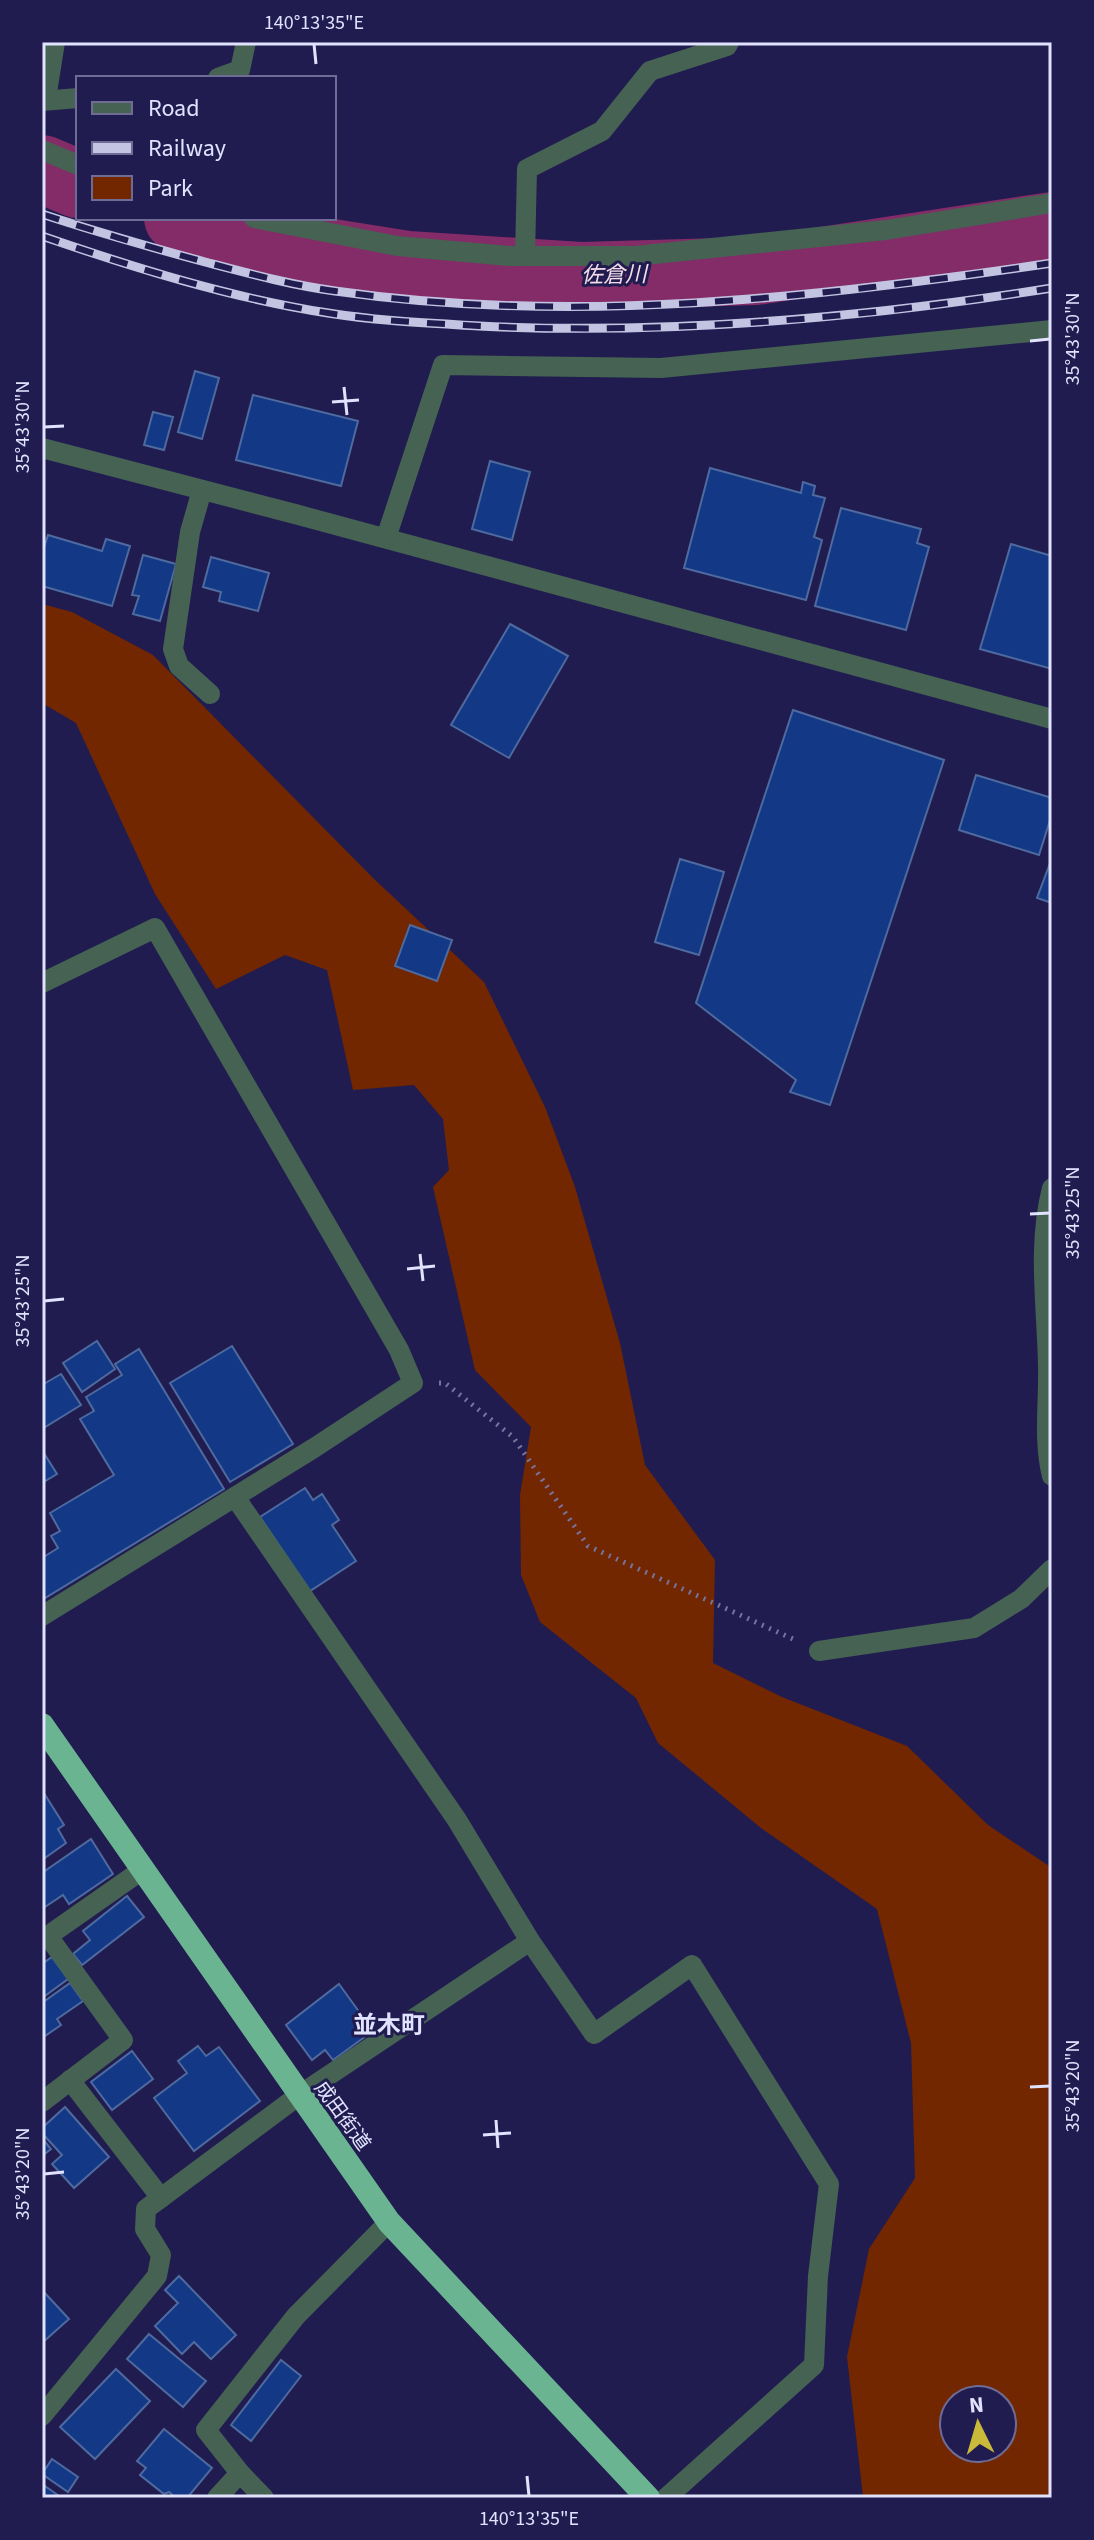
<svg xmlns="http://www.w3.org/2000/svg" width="1094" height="2540" viewBox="0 0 1094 2540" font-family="'Source Sans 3','Noto Sans JP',sans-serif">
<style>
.green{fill:#722700;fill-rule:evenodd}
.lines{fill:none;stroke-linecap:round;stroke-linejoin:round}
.river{stroke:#842c68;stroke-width:68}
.building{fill:#123886;stroke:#4e6a9f;stroke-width:2}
.path{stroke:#76739c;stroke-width:5;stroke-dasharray:2 6;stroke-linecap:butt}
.minor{stroke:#456253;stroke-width:20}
.highway{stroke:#6bb491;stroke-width:24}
.rail-casing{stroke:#c3c3e2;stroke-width:9}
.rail{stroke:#211c50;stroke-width:6;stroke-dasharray:18;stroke-linecap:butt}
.ticks{fill:none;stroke:#e1e2fd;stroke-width:3}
.labels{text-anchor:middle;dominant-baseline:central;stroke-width:6;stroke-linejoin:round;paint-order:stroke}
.street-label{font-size:20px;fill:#e1e2fd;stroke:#211c50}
.water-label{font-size:22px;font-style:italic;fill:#f5dcea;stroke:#211c50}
.quarter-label{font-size:24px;font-weight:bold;fill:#e1e2fd;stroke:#211c50}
.neatline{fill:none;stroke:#e1e2fd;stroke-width:3}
.ticks-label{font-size:20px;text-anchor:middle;fill:#e1e2fd}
</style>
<rect width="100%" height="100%" fill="#211c50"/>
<path class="green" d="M42,604L72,612L153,655L373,878L484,982L545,1107L575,1187L620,1343L645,1465L715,1560L713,1663L782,1697L907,1746L988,1825L1052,1868V2498L863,2497L847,2357L869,2249L915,2178L911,2043L877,1909L761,1828L658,1743L636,1698L540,1622L521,1575L520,1495L531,1427L475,1370L433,1187L449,1170L443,1119L414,1085L353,1090L327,970L285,955L216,989L155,894L76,723L42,703ZM954,2400H1002V2448H954Z"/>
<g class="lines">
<g class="river">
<polyline points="42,169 78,184"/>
<polyline points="178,218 264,242 408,265 581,276 756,271 1052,226"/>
</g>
</g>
<g class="building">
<polygon points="195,371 219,378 202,439 178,432"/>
<polygon points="253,395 358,421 341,486 236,460"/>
<polygon points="153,412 173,417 164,450 144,445"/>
<polygon points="490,461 530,472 512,540 472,529"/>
<polygon points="710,468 801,493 803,482 815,486 813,495 825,498 814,537 822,540 806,600 684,568"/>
<polygon points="841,508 921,529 917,543 929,547 906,630 815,606"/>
<polygon points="48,535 102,551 106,539 130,546 112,606 42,586 42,554"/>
<polygon points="1011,544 1052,556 1052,669 980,649"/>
<polygon points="143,555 176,564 160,621 133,614 139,596 132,595"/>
<polygon points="211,557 269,573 258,611 219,601 221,592 203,587"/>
<polygon points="510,624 568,656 509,758 451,725"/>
<polygon points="793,710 944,760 830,1105 790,1092 796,1080 696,1003"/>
<polygon points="976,775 1052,798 1052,814 1039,855 959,830"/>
<polygon points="1052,858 1052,903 1037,898"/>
<polygon points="680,859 724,872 699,955 655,942"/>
<polygon points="410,925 452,940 437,981 395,966"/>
<polygon points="97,1341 115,1369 82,1392 63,1363"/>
<polygon points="232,1346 293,1444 230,1482 170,1383"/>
<polygon points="139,1349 224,1489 45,1598 42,1593 42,1558 58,1548 51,1536 60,1531 50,1513 114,1475 80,1419 94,1411 86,1397 122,1375 115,1364"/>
<polygon points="61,1374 81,1405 42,1429 42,1385"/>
<polygon points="42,1450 57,1474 42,1483"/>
<polygon points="305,1488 313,1500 322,1494 339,1520 332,1525 356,1561 310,1591 260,1517"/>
<polygon points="42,1790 64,1825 58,1829 66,1843 42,1860"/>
<polygon points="91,1839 113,1874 69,1904 63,1895 42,1909 42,1873"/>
<polygon points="127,1896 144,1917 82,1965 73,1954 90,1940 83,1931"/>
<polygon points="52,1957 68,1979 42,1998 42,1964"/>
<polygon points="70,1983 83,2001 57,2019 61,2025 42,2038 42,2003"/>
<polygon points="339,1984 373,2031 333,2060 325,2050 312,2060 286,2025"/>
<polygon points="198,2046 206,2056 219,2047 260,2101 194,2151 154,2098 187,2073 178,2061"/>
<polygon points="132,2051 153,2079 112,2110 91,2082"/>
<polygon points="65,2107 109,2157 74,2188 52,2164 62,2155 42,2133 42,2128"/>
<polygon points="42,2138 51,2149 42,2156"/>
<polygon points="179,2276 236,2335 211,2359 194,2342 182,2354 155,2326 178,2303 165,2290"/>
<polygon points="42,2290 69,2319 42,2343"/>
<polygon points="149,2334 206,2381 183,2407 127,2359"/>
<polygon points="281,2360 301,2376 251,2441 231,2425"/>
<polygon points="116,2369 150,2401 95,2459 60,2427"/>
<polygon points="164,2429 212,2468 187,2498 176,2498 169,2492 164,2494 140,2475 146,2468 137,2461"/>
<polygon points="52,2459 78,2477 68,2492 42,2474"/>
<polygon points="42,2484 62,2498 42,2498"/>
</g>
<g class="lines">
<polyline class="path" points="439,1383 445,1383 513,1437 588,1546 793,1639"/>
<g class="minor">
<polyline points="218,78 240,70 246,42"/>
<polyline points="46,99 55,42"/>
<polyline points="42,101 78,98"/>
<polyline points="42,150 78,165"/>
<polyline points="254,218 397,246 509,256 635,256 886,230 1052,203"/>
<polyline points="525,256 527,169 602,131 650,71 727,46 729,42"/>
<polyline points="42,448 295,514 1052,719"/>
<polyline points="202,490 190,532 173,649 179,666 210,694"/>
<polyline points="386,538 443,365 661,368 1052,330"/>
<polyline points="42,983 155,928 399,1350 413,1383 314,1448 42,1616"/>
<path d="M1052,1188C1037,1246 1047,1307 1048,1366C1049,1402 1043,1440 1052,1476"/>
<polyline points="819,1651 974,1628 1021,1599 1052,1569"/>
<polyline points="42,1940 142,1870"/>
<polyline points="530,1941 594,2034 692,1965 829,2184 818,2276 814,2365 666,2498"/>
<polyline points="70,2080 161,2198"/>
<polyline points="42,2102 123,2040 48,1936"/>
<polyline points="42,2416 157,2276 161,2255 145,2229 146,2209 298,2096 530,1941 457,1820 235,1497"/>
<polyline points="217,2498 240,2473"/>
<polyline points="264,2498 240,2473 206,2430 296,2316 389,2222"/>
</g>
<polyline class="highway" points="42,1725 389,2222 648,2498"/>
<g class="rail-casing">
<g id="rail">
<path d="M42,214C96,232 150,247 205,262C247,273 291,285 335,291C574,325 815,298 1052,263"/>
<path d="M42,236C135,268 231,298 328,313C378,321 429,323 479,326C671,335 863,318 1052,288"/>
</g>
</g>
<use href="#rail" class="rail"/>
</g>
<path class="ticks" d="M314,44L316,64M1030,341L1050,339M344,387L347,415M332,402L359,400M44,427L64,426M1030,1214L1050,1213M420,1254L423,1281M407,1269L435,1266M44,1301L64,1299M1030,2087L1050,2086M496,2120L498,2148M483,2135L511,2133M44,2174L64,2172M527,2476L529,2496"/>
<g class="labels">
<g class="street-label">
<text transform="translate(342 2116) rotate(54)">成田街道</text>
</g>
<g class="water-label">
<text transform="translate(614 275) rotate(-1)">佐倉川</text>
</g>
<g class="quarter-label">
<text x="389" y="2025">並木町</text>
</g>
</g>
<rect width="1094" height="2540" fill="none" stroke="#211c50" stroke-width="88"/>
<rect x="76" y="76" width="260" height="144" fill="#211c50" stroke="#6e6b95" stroke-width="2"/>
<rect x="92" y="102" width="40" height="12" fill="#456253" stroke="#6e6b95" stroke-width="2"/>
<text x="148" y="116" font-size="24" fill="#e1e2fd">Road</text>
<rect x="92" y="142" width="40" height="12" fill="#c3c3e2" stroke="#6e6b95" stroke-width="2"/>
<text x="148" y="156" font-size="24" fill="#e1e2fd">Railway</text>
<rect x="92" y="176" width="40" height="24" fill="#722700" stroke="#6e6b95" stroke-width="2"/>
<text x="148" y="196" font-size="24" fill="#e1e2fd">Park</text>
<g transform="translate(978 2424) rotate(355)"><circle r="38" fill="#211c50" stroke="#6e6b95" stroke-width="2"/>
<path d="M0-6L14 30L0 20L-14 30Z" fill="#c9ba3a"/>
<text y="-12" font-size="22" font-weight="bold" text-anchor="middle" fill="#e1e2fd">N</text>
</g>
<rect x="44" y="44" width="1006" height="2452" class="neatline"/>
<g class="ticks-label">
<text x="314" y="29">140°13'35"E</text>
<text transform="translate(1072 339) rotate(-90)" y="7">35°43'30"N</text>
<text transform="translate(22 427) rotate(-90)" y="7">35°43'30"N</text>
<text transform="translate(1072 1213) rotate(-90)" y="7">35°43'25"N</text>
<text transform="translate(22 1301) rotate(-90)" y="7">35°43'25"N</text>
<text transform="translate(1072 2086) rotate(-90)" y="7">35°43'20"N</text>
<text transform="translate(22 2174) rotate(-90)" y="7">35°43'20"N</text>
<text x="529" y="2525">140°13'35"E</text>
</g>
</svg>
